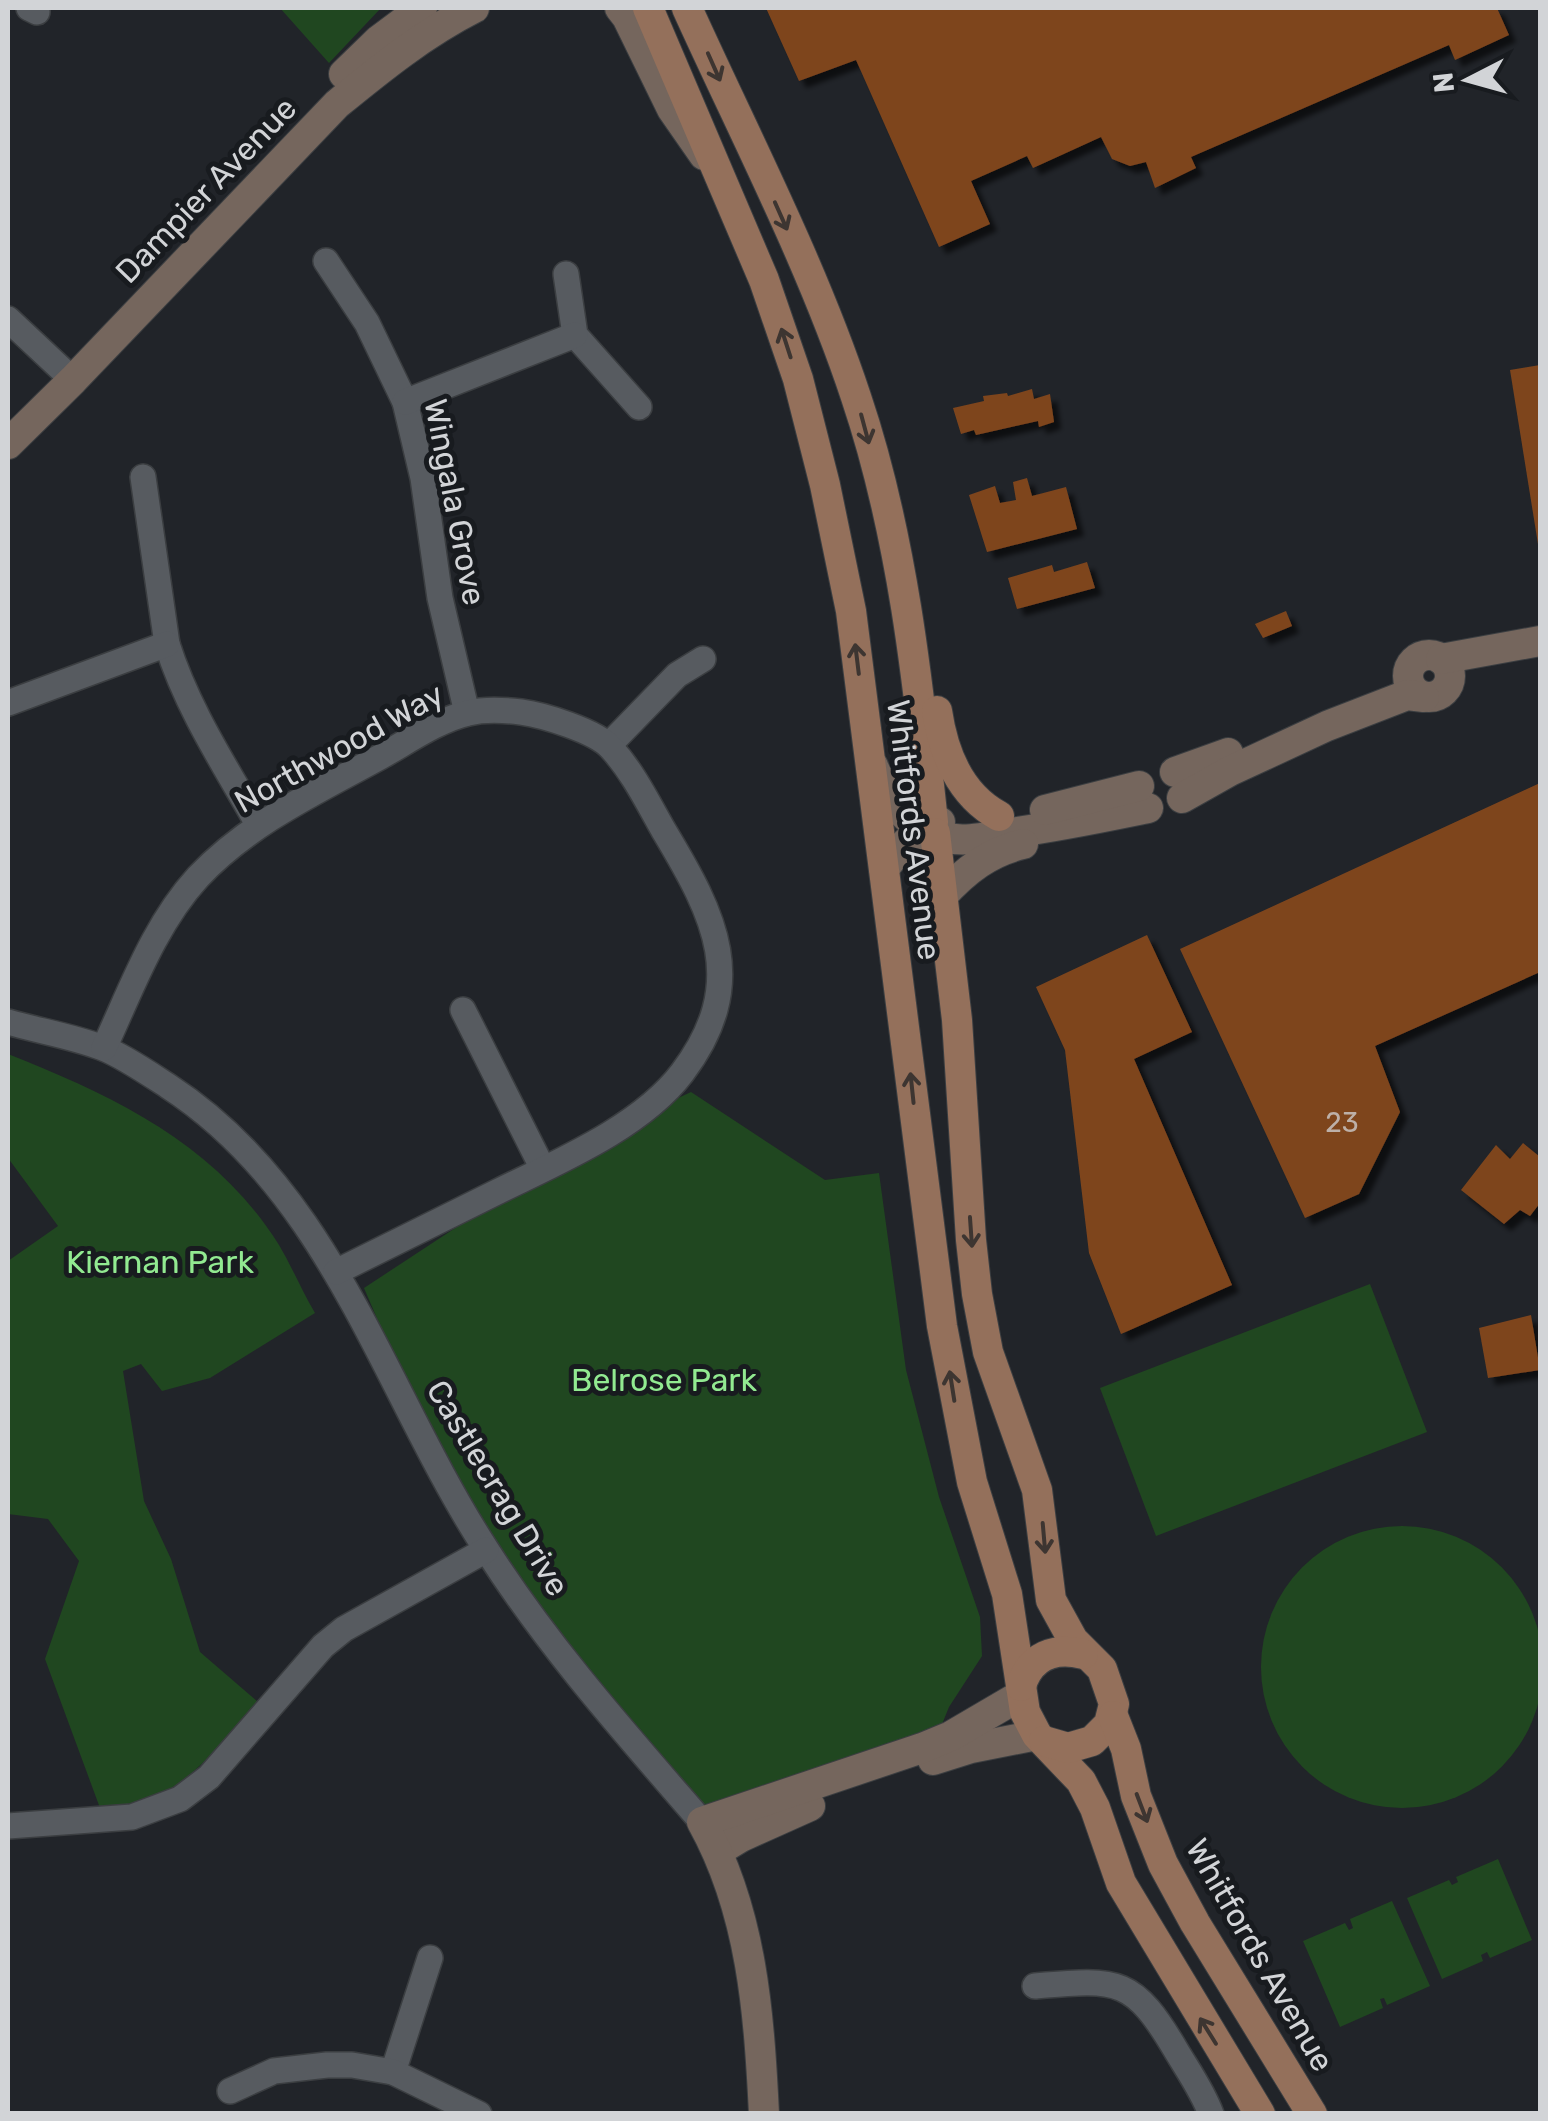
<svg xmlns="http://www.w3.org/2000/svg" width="1548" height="2121" viewBox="0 0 1548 2121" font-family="Rubik,sans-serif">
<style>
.green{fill:#204720}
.building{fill:#7e451d;filter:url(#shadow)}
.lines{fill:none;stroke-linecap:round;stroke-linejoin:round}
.street-casing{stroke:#3b3e41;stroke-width:28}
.secondary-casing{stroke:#3b3e41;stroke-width:32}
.primary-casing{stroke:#3b3e41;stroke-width:32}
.street{stroke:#575b60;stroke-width:25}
.secondary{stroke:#75665d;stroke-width:30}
.primary{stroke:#94705b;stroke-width:30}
.oneway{stroke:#3d3531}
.labels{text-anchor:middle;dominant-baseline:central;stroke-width:10;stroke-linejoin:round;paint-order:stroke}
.number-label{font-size:28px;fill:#bdb0a8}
.street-label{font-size:32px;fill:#d2d4d7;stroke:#181b1f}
.park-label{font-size:32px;fill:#92ea91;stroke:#181b1f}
</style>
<defs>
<filter id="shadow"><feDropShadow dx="7" dy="7" stdDeviation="2.5" flood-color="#0009"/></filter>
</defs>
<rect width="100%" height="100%" fill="#212429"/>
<g class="green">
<polygon points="280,8 381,8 329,63"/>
<path d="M8,1054C114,1096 216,1144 279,1245C292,1267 302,1291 315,1313L210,1378L162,1391L141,1364L123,1371L144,1501L171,1559L200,1652L258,1702C230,1732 199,1775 161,1794C143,1803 120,1805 100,1808L45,1659L79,1561L48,1519L8,1514V1261L58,1226L8,1158Z"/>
<polygon points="691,1092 825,1180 879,1173 906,1370 939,1497 980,1617 982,1656 949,1707 938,1734 705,1807 478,1555 364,1288 557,1161 621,1125"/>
<polygon points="1370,1284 1427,1432 1156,1536 1100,1388"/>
<circle cx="1402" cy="1667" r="141"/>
<polygon points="1498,1859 1532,1940 1490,1958 1487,1952 1481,1955 1483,1961 1442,1979 1407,1898 1449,1880 1452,1885 1458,1882 1456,1877"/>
<polygon points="1392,1901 1430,1986 1387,2005 1384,1998 1380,1999 1383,2008 1340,2027 1303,1941 1345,1923 1349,1930 1353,1928 1350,1919"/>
</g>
<g class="building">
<polygon points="766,8 1497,8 1509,35 1455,60 1449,45 1191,157 1196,168 1155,188 1146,162 1130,166 1112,159 1101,137 1033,168 1027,156 971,181 990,224 939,247 856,60 799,81"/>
<polygon points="1540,365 1540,543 1538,544 1510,370"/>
<polygon points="1032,389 1034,399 1050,394 1054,422 1039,427 1038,421 976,435 974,430 961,434 953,408 984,401 983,396 1007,393 1008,396"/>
<polygon points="1027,478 1032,496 1066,487 1077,529 987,552 969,495 995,486 1000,503 1016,500 1013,482"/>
<polygon points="1087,562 1095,588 1017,609 1008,578 1052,565 1054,572"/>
<polygon points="1286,611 1292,626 1263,638 1255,624"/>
<polygon points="1540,783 1540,972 1375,1046 1400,1112 1359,1194 1305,1218 1180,949"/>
<polygon points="1147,935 1192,1032 1134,1059 1232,1285 1121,1334 1089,1253 1065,1050 1036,987"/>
<polygon points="1523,1143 1540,1157 1540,1203 1530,1216 1520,1210 1504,1224 1461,1190 1496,1145 1510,1159"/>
<polygon points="1531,1315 1540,1370 1488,1378 1479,1328"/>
</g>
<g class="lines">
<g class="street-casing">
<g id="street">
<polyline points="29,8 37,12"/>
<polyline points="326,261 367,323 405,402 423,478 440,598 467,713"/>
<polyline points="566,274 575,335 639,407"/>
<polyline points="8,319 73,380"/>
<polyline points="405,402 575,335"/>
<path d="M143,477L167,644C187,708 225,766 258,824"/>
<polyline points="8,703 167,644"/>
<polyline points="609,745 677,675 703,659"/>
<polyline points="463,1010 543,1169"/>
<path d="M8,1022C39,1031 72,1036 103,1048C125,1057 148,1073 168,1086C333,1193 384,1392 486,1549C549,1648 626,1734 702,1822"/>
<path d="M104,1048C131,990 154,925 198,877C249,823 316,792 380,757C407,742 438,720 468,713C484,709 505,710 521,712C543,715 596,731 611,748C633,772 648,803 664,831C715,916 750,983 682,1073C641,1127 558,1162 499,1191C445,1218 391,1245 336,1272"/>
<polyline points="8,1826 132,1817 180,1799 209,1777 323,1646 344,1629 486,1550"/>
<path d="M1035,1986C1119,1979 1133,1977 1177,2052C1189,2072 1203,2092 1211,2114"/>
<polyline points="393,2072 430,1958"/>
<polyline points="230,2091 274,2071 327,2065 352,2065 393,2072 479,2114"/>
</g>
</g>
<g class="secondary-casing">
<g id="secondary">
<polyline points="620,8 627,17 672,109 704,155"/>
<polyline points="344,74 379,40 422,8"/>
<path d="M8,444L73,380L337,104C381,68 423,34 474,8"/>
<circle cx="1429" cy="676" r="21"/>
<polyline points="1441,659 1540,641"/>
<path d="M873,766C886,800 911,830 948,838C966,842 985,837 1003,834C1052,828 1099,818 1148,808"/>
<polyline points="1175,772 1228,753"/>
<polyline points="1182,798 1230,771 1327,726 1407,695 1424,697"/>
<polyline points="1045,810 1139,786"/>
<path d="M884,868C899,850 916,828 940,822"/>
<path d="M942,896C966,870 989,852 1023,844"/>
<polyline points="933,1760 971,1748 1037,1735"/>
<polyline points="718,1851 741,1837 810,1806"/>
<path d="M764,2114C759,2013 752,1912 702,1822L922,1748L951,1736L1021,1695"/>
</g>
</g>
<g class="primary-casing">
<g id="primary">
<polyline points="648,8 764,280 798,379 825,485 851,611 942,1326 972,1482 1007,1594 1025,1712 1037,1735 1081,1781 1095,1808 1121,1883 1260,2114"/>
<path d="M687,8C745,136 812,264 856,397C902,533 918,681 933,822"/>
<path d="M937,711C943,752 960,795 999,816"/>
<polyline points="935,833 957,1020 971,1240 977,1294 988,1352 1037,1490 1051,1600 1073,1640 1102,1669 1114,1704 1109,1724 1092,1741 1068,1748 1044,1741"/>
<path d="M1021,1686C1030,1656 1055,1647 1083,1654"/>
<polyline points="1113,1716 1126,1749 1136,1796 1163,1864 1195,1923 1312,2114"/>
</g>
</g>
<use href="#street" class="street"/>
<use href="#secondary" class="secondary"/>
<use href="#primary" class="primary"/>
</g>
<defs><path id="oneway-shaft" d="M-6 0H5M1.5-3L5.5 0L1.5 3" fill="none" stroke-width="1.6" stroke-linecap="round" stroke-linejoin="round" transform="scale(2.5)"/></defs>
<g class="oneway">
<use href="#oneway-shaft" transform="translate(714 67) rotate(66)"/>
<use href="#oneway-shaft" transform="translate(781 216) rotate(66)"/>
<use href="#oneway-shaft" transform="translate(786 343) rotate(-108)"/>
<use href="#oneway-shaft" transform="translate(865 429) rotate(75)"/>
<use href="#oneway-shaft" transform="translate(857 659) rotate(-97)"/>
<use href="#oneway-shaft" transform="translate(912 1088) rotate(-96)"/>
<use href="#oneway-shaft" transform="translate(971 1232) rotate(86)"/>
<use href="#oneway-shaft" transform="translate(952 1386) rotate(-99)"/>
<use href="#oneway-shaft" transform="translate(1044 1538) rotate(85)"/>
<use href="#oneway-shaft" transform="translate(1142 1808) rotate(69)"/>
<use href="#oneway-shaft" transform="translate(1208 2031) rotate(-122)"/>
</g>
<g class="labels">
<g class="number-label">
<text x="1342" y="1122">23</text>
</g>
<g class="street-label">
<text transform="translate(206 190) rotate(-46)">Dampier Avenue</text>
<text transform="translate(455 502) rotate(79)">Wingala Grove</text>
<text transform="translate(339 748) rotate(-29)">Northwood Way</text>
<text transform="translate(914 830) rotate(83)">Whitfords Avenue</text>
<text transform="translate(498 1488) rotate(59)">Castlecrag Drive</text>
<text transform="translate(1260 1955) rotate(60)">Whitfords Avenue</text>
</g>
<g class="park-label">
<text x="160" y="1262">Kiernan Park</text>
<text x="664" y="1380">Belrose Park</text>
</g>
</g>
<rect width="1548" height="2121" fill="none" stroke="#d2d4d7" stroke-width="20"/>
<g transform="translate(1468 80) rotate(264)" stroke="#181b1f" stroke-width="8" paint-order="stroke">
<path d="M0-8L18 38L0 25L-18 38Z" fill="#d2d4d7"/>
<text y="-15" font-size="28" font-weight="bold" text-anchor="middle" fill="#d2d4d7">N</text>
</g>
</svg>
